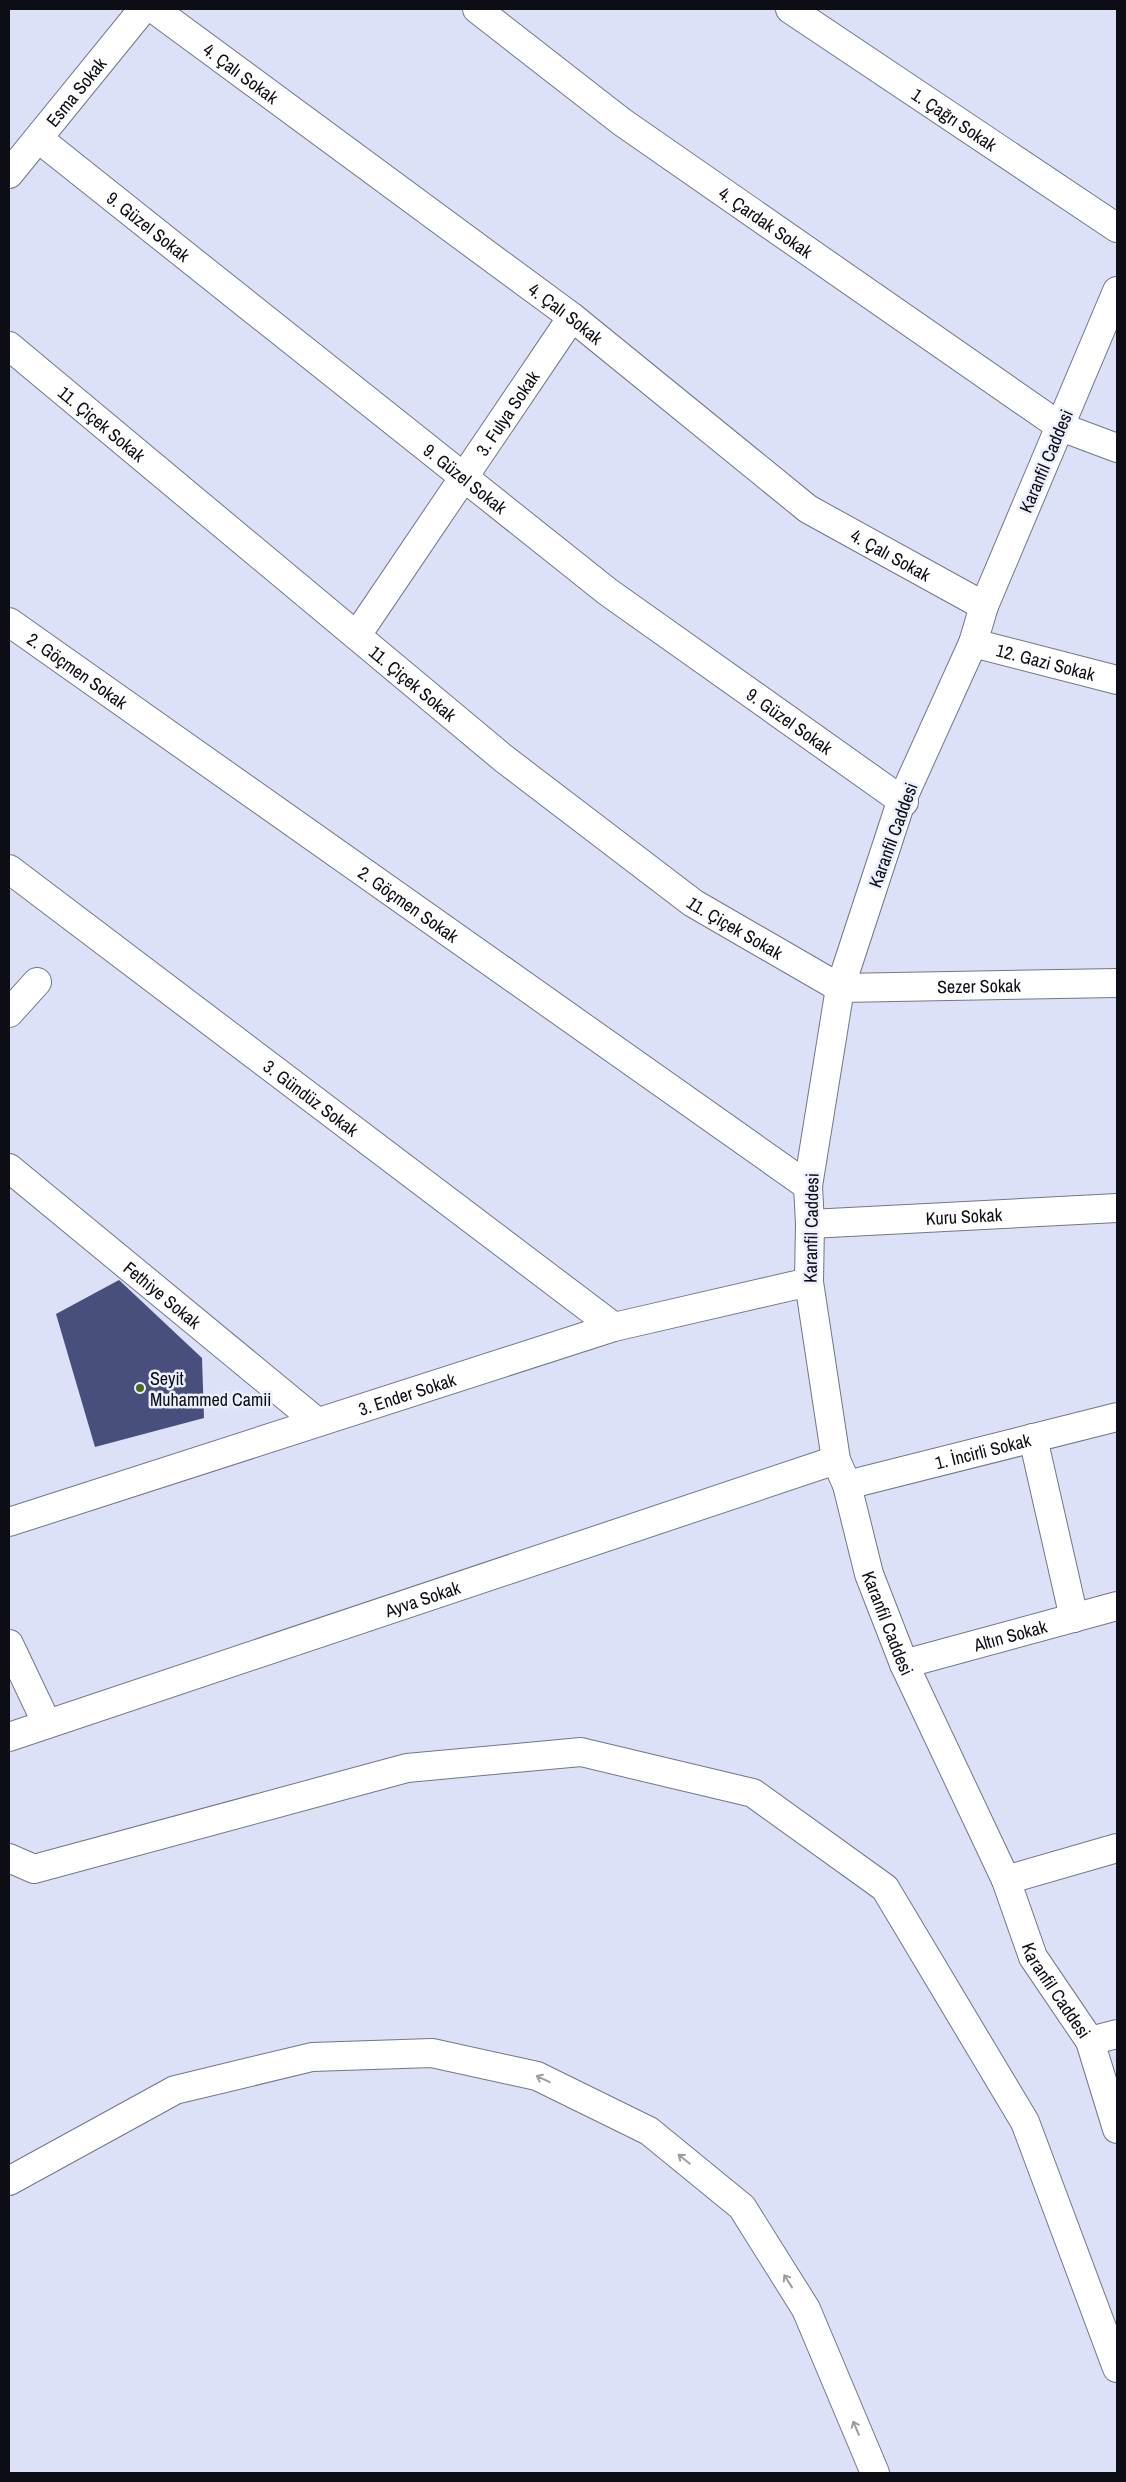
<svg xmlns="http://www.w3.org/2000/svg" width="1126" height="2482" viewBox="0 0 1126 2482" font-family="'Archivo Narrow',sans-serif">
<style>
.building{fill:#484f7c}
.lines{fill:none;stroke-linecap:round;stroke-linejoin:round}
.minor-casing{stroke:#72768a;stroke-width:30}
.minor{stroke:#fff;stroke-width:28}
.oneway{stroke:#9e9ea1}
.poi-dot{fill:#4f691b;stroke:#eceffd;stroke-width:2}
.labels{text-anchor:middle;dominant-baseline:central;stroke-width:5;stroke-linejoin:round;paint-order:stroke}
.street-label{font-size:18px;fill:#0c0d15;stroke:#eceffd}
.poi-label{font-size:18px;fill:#0c0d15;stroke:#eceffd;text-anchor:start}
</style>
<rect width="100%" height="100%" fill="#dce1f8"/>
<polygon class="building" points="119,1280 202,1358 204,1418 95,1447 56,1314"/>
<g class="lines">
<g class="minor-casing">
<g id="minor">
<path id="s1" d="M154,9L572,317L808,509L984,606"/>
<path id="s2" d="M477,9L622,122L1061,427L1117,448"/>
<path id="s3" d="M790,9L1117,228"/>
<path id="s4" d="M39,139L608,592L904,802"/>
<path id="s5" d="M9,174L143,9"/>
<path id="s6" d="M1117,291L984,606L973,643L901,802L840,988L808,1186L810,1224L809,1282L836,1460L847,1485L869,1574L904,1664L1006,1880L1033,1957L1090,2041L1117,2129"/>
<path id="s7" d="M9,346L503,758L693,903L840,988L1117,983"/>
<path id="s8" d="M9,622L808,1186"/>
<path id="s9" d="M357,635L572,317"/>
<path id="s10" d="M973,643L1117,680"/>
<path id="s11" d="M9,869L614,1327"/>
<polyline points="9,1013 37,982"/>
<path id="s12" d="M9,1168L316,1421"/>
<path id="s13" d="M810,1224L1117,1208"/>
<polyline points="1033,1438 1074,1618"/>
<path id="s14" d="M847,1485L1117,1417"/>
<path id="s15" d="M9,1522L614,1327L809,1282"/>
<polyline points="9,1644 47,1724"/>
<path id="s16" d="M904,1664L1117,1606"/>
<path id="s17" d="M9,1737L836,1460"/>
<polyline points="9,1858 34,1869 407,1768 581,1752 753,1793 885,1888 1025,2122 1117,2368"/>
<polyline points="1006,1880 1117,1848"/>
<polyline points="1090,2041 1117,2034"/>
<polyline points="9,2181 175,2090 312,2057 432,2053 537,2076 649,2131 742,2207 806,2309 875,2473"/>
</g>
</g>
<use href="#minor" class="minor"/>
</g>
<defs><path id="oneway-shaft" d="M-6 0H5M1.5-3L5.5 0L1.5 3" fill="none" stroke-width="1.6" stroke-linecap="round" stroke-linejoin="round" transform="scale(1.25)"/></defs>
<g class="oneway">
<use href="#oneway-shaft" transform="translate(543 2079) rotate(-155)"/>
<use href="#oneway-shaft" transform="translate(684 2159) rotate(-141)"/>
<use href="#oneway-shaft" transform="translate(788 2281) rotate(-122)"/>
<use href="#oneway-shaft" transform="translate(856 2428) rotate(-113)"/>
</g>
<circle class="poi-dot" cx="140" cy="1388" r="5"/>
<g class="labels">
<g class="street-label">
<text stroke="none"><textPath href="#s1" startOffset="108">4. Çalı Sokak</textPath></text>
<text stroke="none"><textPath href="#s5" startOffset="106">Esma Sokak</textPath></text>
<text stroke="none"><textPath href="#s3" startOffset="198">1. Çağrı Sokak</textPath></text>
<text stroke="none"><textPath href="#s2" startOffset="359">4. Çardak Sokak</textPath></text>
<text stroke="none"><textPath href="#s4" startOffset="140">9. Güzel Sokak</textPath></text>
<text stroke="none"><textPath href="#s1" startOffset="512">4. Çalı Sokak</textPath></text>
<text stroke="none"><textPath href="#s9" startOffset="268">3. Fulya Sokak</textPath></text>
<text stroke="none"><textPath href="#s7" startOffset="121">11. Çiçek Sokak</textPath></text>
<text transform="translate(1046 461) rotate(-67)">Karanfil Caddesi</text>
<text stroke="none"><textPath href="#s4" startOffset="545">9. Güzel Sokak</textPath></text>
<text stroke="none"><textPath href="#s1" startOffset="918">4. Çalı Sokak</textPath></text>
<text stroke="none"><textPath href="#s10" startOffset="75">12. Gazi Sokak</textPath></text>
<text stroke="none"><textPath href="#s8" startOffset="84">2. Göçmen Sokak</textPath></text>
<text stroke="none"><textPath href="#s7" startOffset="526">11. Çiçek Sokak</textPath></text>
<text stroke="none"><textPath href="#s4" startOffset="950">9. Güzel Sokak</textPath></text>
<text transform="translate(893 835) rotate(-70)">Karanfil Caddesi</text>
<text stroke="none"><textPath href="#s8" startOffset="489">2. Göçmen Sokak</textPath></text>
<text stroke="none"><textPath href="#s7" startOffset="931">11. Çiçek Sokak</textPath></text>
<text stroke="none"><textPath href="#s7" startOffset="1191">Sezer Sokak</textPath></text>
<text stroke="none"><textPath href="#s11" startOffset="379">3. Gündüz Sokak</textPath></text>
<text stroke="none"><textPath href="#s13" startOffset="154">Kuru Sokak</textPath></text>
<text transform="translate(811 1228) rotate(-89)">Karanfil Caddesi</text>
<text stroke="none"><textPath href="#s12" startOffset="199">Fethiye Sokak</textPath></text>
<text stroke="none"><textPath href="#s15" startOffset="418">3. Ender Sokak</textPath></text>
<text stroke="none"><textPath href="#s14" startOffset="140">1. İncirli Sokak</textPath></text>
<text stroke="none"><textPath href="#s17" startOffset="436">Ayva Sokak</textPath></text>
<text stroke="none"><textPath href="#s6" startOffset="1399">Karanfil Caddesi</textPath></text>
<text stroke="none"><textPath href="#s16" startOffset="110">Altın Sokak</textPath></text>
<text stroke="none"><textPath href="#s6" startOffset="1804">Karanfil Caddesi</textPath></text>
</g>
<g class="poi-label">
<text x="150" y="1378">Seyit<tspan x="150" dy="21">Muhammed Camii</tspan></text>
</g>
</g>
<rect width="1126" height="2482" fill="none" stroke="#0c0d15" stroke-width="20"/>
</svg>
